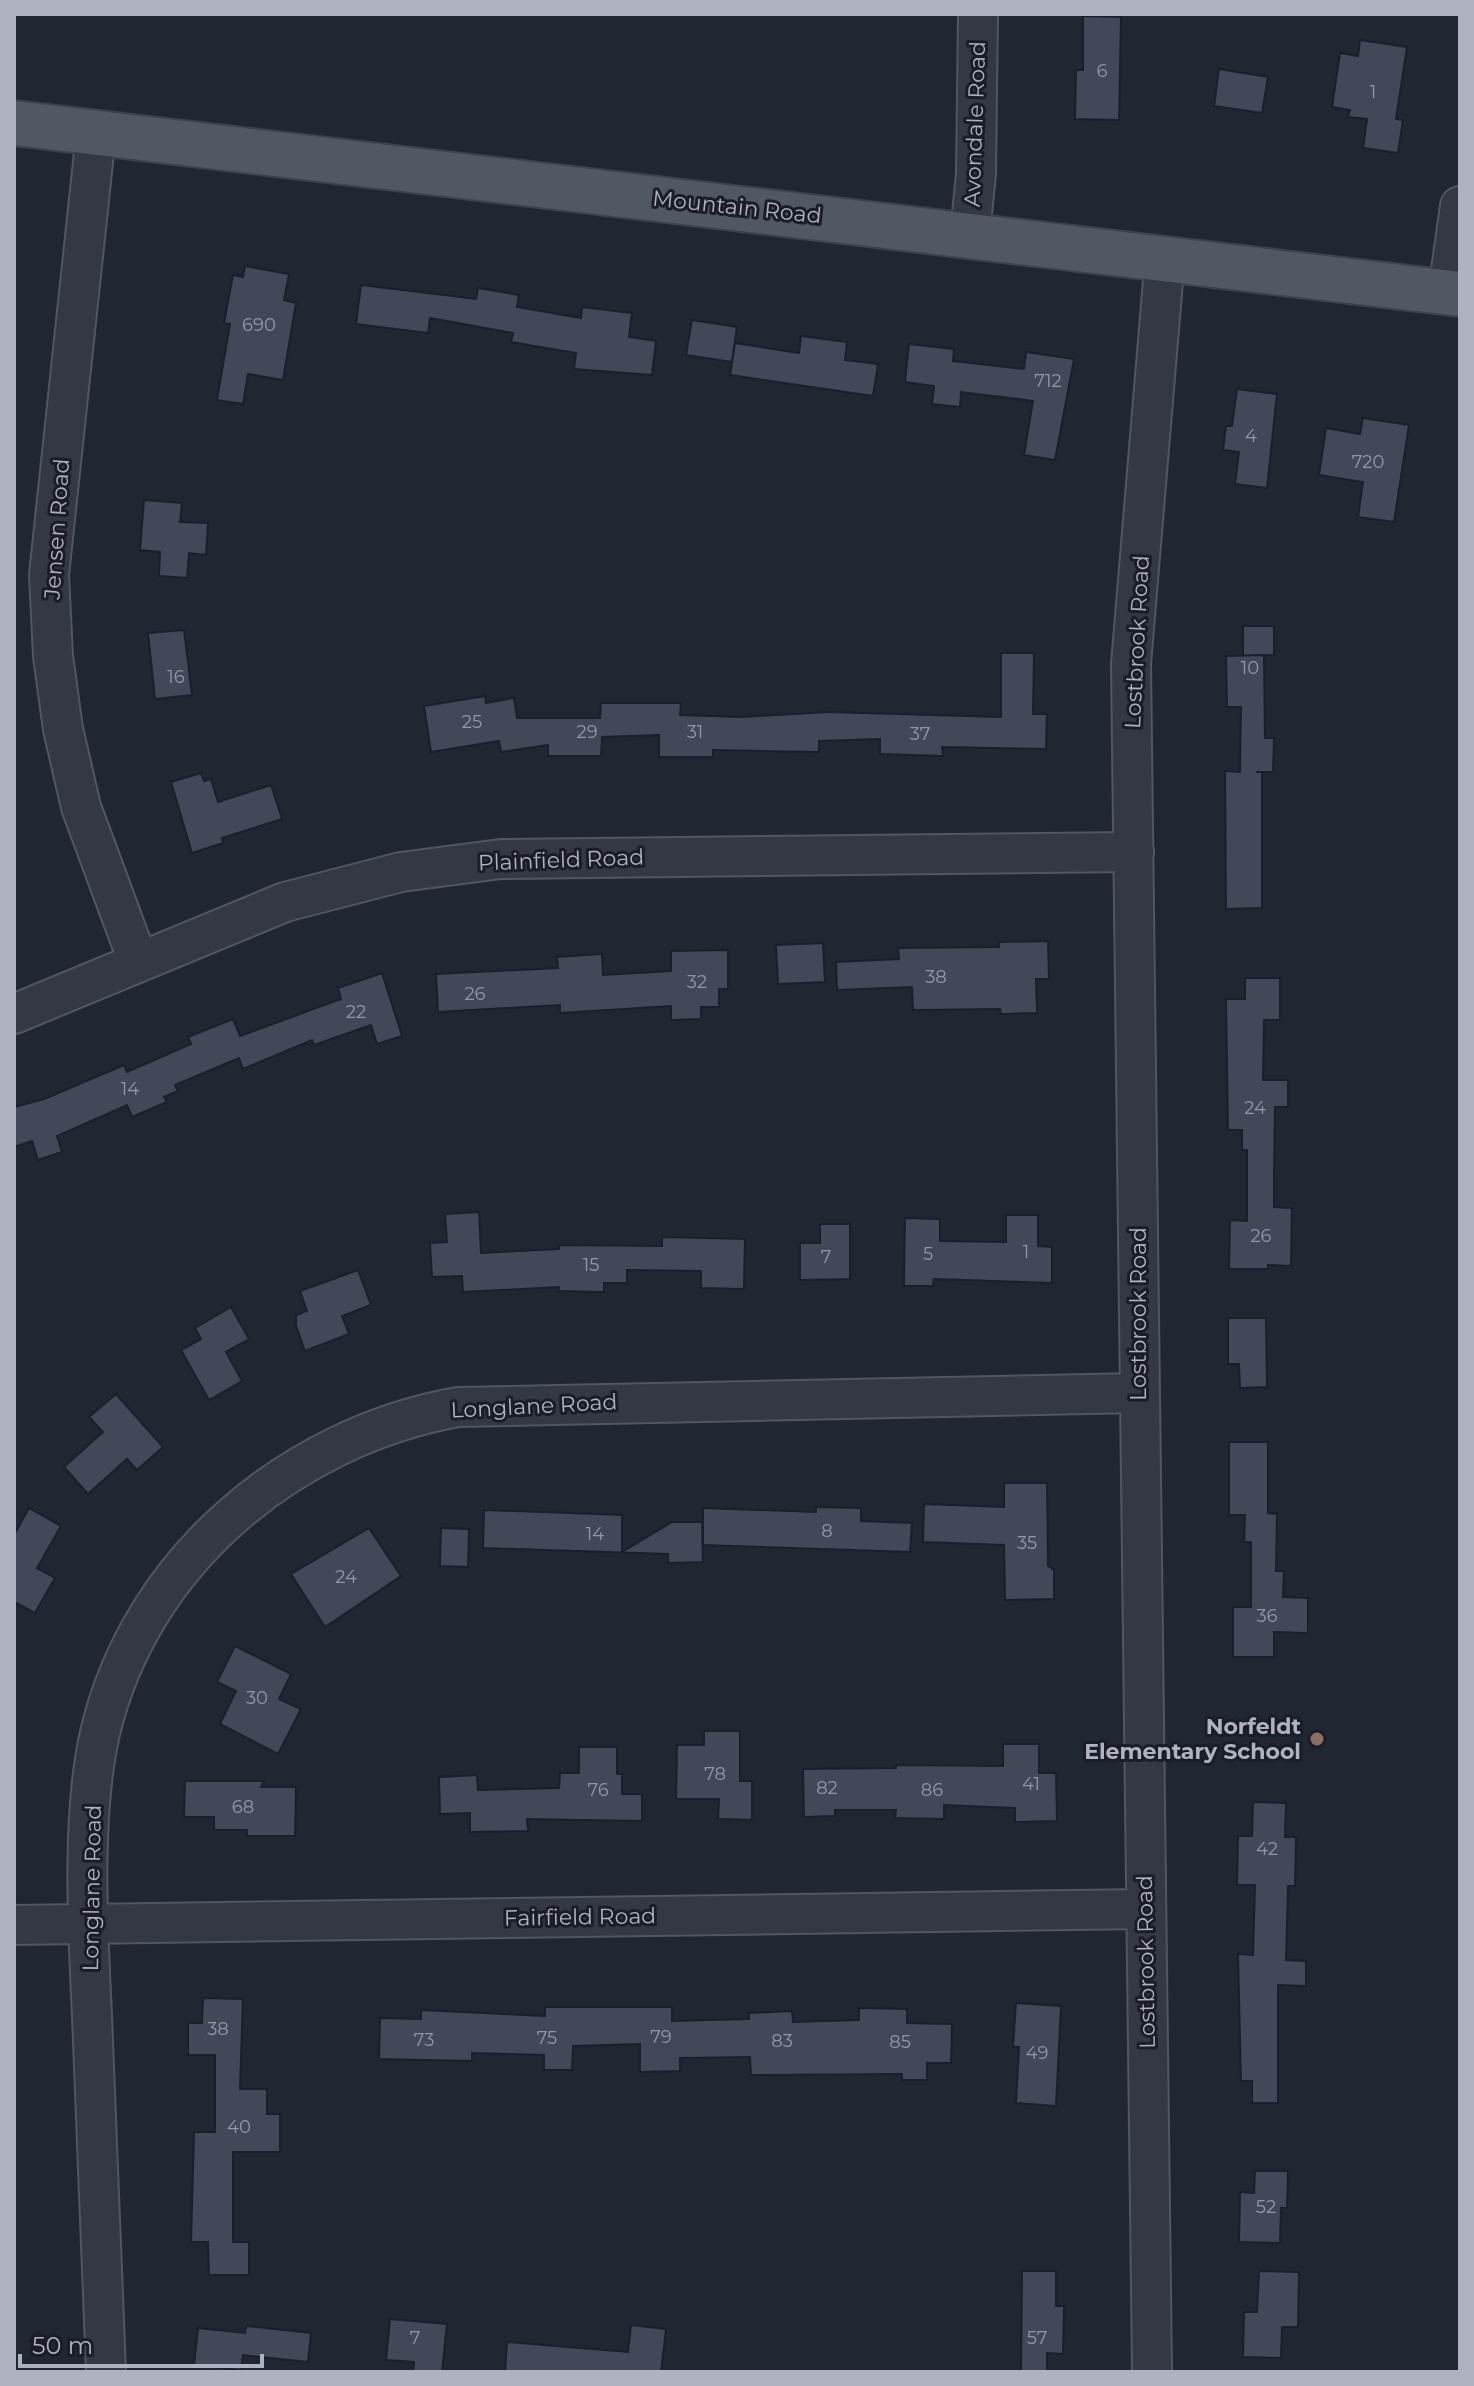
<svg xmlns="http://www.w3.org/2000/svg" width="1474" height="2386" viewBox="0 0 1474 2386" font-family="Montserrat,sans-serif">
<style>
.building{fill:#434858;stroke:#1c1f2b;stroke-width:2}
.lines{fill:none;stroke-linecap:round;stroke-linejoin:round}
.minor-casing{stroke:#525562;stroke-width:42}
.major-casing{stroke:#3e414e;stroke-width:48}
.minor{stroke:#343844;stroke-width:38}
.major{stroke:#525764;stroke-width:44}
.education-dot{fill:#8d6e63;stroke:#1a1d29;stroke-width:3}
.labels{text-anchor:middle;dominant-baseline:central;stroke-width:6;stroke-linejoin:round;paint-order:stroke}
.number-label{font-size:18px;fill:#9398a7}
.street-label{font-size:22px;fill:#aeb2c1;stroke:#1a1d29}
.poi-label{font-size:22px;font-weight:bold;fill:#aeb2c1;stroke:#1a1d29;text-anchor:end}
</style>
<rect width="100%" height="100%" fill="#212633"/>
<g class="building">
<polygon points="1083,16 1121,17 1119,120 1075,119 1076,70 1083,70"/>
<polygon points="1360,40 1407,47 1396,119 1403,120 1398,153 1363,148 1367,119 1348,117 1350,110 1332,107 1340,53 1358,56"/>
<polygon points="1219,69 1268,77 1262,113 1214,106"/>
<polygon points="245,266 289,274 284,300 296,303 283,380 248,374 243,404 217,400 230,324 224,323 233,275 243,277"/>
<polygon points="361,285 476,299 478,288 519,295 517,307 581,318 582,307 632,313 629,337 656,341 652,375 574,369 576,353 511,342 513,333 430,318 428,333 356,324"/>
<polygon points="692,320 737,327 732,362 686,355"/>
<polygon points="801,336 847,342 845,360 878,364 873,396 730,375 735,343 799,353"/>
<polygon points="909,344 954,349 953,361 1024,369 1026,352 1074,359 1055,460 1024,455 1033,401 961,392 960,407 932,404 934,386 905,382"/>
<polygon points="1237,389 1277,394 1267,488 1235,484 1239,452 1223,450 1226,426 1232,426"/>
<polygon points="1363,418 1409,425 1394,522 1358,517 1363,482 1319,475 1326,428 1360,434"/>
<polygon points="144,500 182,503 180,522 208,523 206,555 189,553 187,578 159,576 160,552 140,550"/>
<polygon points="1243,626 1274,626 1274,655 1243,656"/>
<polygon points="184,630 192,695 155,699 148,633"/>
<polygon points="1001,653 1034,653 1033,714 1047,714 1046,749 942,747 943,756 880,754 880,739 819,741 819,752 713,750 713,757 659,757 659,735 602,737 601,756 548,756 548,745 501,752 499,741 431,752 424,706 485,696 486,703 514,698 517,718 600,718 601,703 681,703 680,715 741,717 829,712 1001,717"/>
<polygon points="1264,655 1265,738 1274,738 1273,772 1256,772 1262,772 1262,908 1226,909 1225,771 1240,772 1241,707 1227,707 1226,656"/>
<polygon points="201,773 204,781 211,779 218,802 271,785 282,819 222,838 223,843 192,853 171,782"/>
<polygon points="1048,941 1049,979 1036,979 1037,1013 1001,1014 1000,1009 913,1010 912,987 837,990 836,962 899,959 898,948 999,947 999,942"/>
<polygon points="823,943 825,982 778,984 776,945"/>
<polygon points="728,950 728,989 719,989 719,1007 701,1007 701,1019 671,1020 671,1006 560,1013 560,1005 438,1012 436,974 558,968 557,957 602,954 603,975 671,971 671,951"/>
<polygon points="382,973 402,1036 377,1044 371,1025 314,1045 312,1040 243,1069 239,1058 175,1085 178,1091 164,1097 167,1102 132,1117 127,1105 57,1136 62,1152 38,1160 32,1141 14,1147 14,1107 44,1099 124,1065 127,1072 191,1044 188,1037 233,1019 240,1036 341,999 338,988"/>
<polygon points="1245,978 1280,978 1280,1020 1264,1020 1263,1080 1288,1080 1288,1107 1275,1107 1274,1174 1274,1207 1292,1208 1291,1266 1268,1265 1268,1269 1229,1269 1230,1220 1247,1221 1247,1150 1242,1150 1242,1130 1228,1130 1226,999 1245,999"/>
<polygon points="479,1212 481,1253 559,1249 559,1245 662,1246 662,1237 745,1239 744,1289 701,1288 701,1271 627,1270 627,1283 604,1283 604,1292 558,1291 559,1287 463,1292 462,1276 432,1277 430,1243 447,1242 445,1214"/>
<polygon points="1006,1215 1038,1215 1038,1246 1052,1247 1052,1283 934,1279 933,1286 904,1286 905,1218 940,1219 940,1241 1006,1242"/>
<polygon points="820,1224 850,1224 850,1279 800,1280 800,1243 820,1243"/>
<polygon points="358,1270 371,1305 342,1316 349,1334 305,1351 296,1326 296,1315 307,1311 300,1291"/>
<polygon points="231,1307 249,1339 226,1352 242,1381 209,1400 181,1350 201,1339 195,1328"/>
<polygon points="1228,1318 1266,1318 1267,1387 1240,1388 1239,1364 1228,1364"/>
<polygon points="116,1394 163,1447 137,1470 127,1459 88,1494 64,1467 103,1432 89,1417"/>
<polygon points="1229,1442 1268,1442 1268,1513 1277,1514 1276,1571 1284,1571 1283,1597 1308,1598 1308,1633 1274,1632 1274,1657 1233,1657 1233,1607 1251,1607 1251,1542 1244,1542 1245,1515 1229,1515"/>
<polygon points="1004,1483 1047,1483 1048,1566 1054,1570 1054,1599 1005,1600 1004,1545 923,1542 924,1504 1004,1507"/>
<polygon points="816,1507 861,1508 861,1521 912,1523 910,1552 703,1545 703,1508 816,1512"/>
<polygon points="29,1508 61,1526 37,1568 55,1578 35,1613 17,1603 14,1608 14,1535"/>
<polygon points="484,1510 622,1515 622,1552 672,1522 702,1522 703,1562 668,1563 668,1554 483,1548"/>
<polygon points="369,1528 401,1576 325,1627 291,1574"/>
<polygon points="441,1528 469,1529 468,1567 440,1566"/>
<polygon points="235,1646 291,1674 279,1699 301,1709 278,1754 220,1724 236,1691 217,1682"/>
<polygon points="704,1731 740,1731 740,1781 752,1781 752,1820 718,1819 719,1799 676,1799 677,1745 704,1745"/>
<polygon points="1003,1744 1039,1744 1039,1773 1056,1773 1057,1821 1015,1822 1015,1808 944,1805 944,1819 895,1818 896,1810 835,1810 835,1816 804,1817 803,1769 896,1768 896,1765 1003,1766"/>
<polygon points="579,1747 617,1747 617,1774 622,1774 622,1794 642,1794 642,1821 527,1819 528,1831 470,1832 470,1813 440,1814 439,1777 477,1775 478,1790 559,1788 560,1773 579,1773"/>
<polygon points="185,1781 264,1781 261,1787 296,1787 295,1836 247,1836 247,1830 214,1830 214,1817 184,1817"/>
<polygon points="1253,1802 1286,1803 1285,1837 1296,1837 1295,1886 1288,1886 1286,1960 1306,1961 1306,1986 1278,1985 1278,2103 1252,2103 1252,2081 1241,2081 1238,1954 1253,1955 1255,1885 1237,1885 1238,1836 1252,1836"/>
<polygon points="203,1998 243,1999 240,2089 267,2089 267,2114 280,2114 280,2152 233,2152 233,2242 249,2242 249,2275 209,2275 208,2242 191,2242 194,2132 215,2132 215,2055 188,2055 188,2023 202,2023"/>
<polygon points="1016,2003 1061,2006 1056,2106 1016,2103 1019,2047 1013,2047"/>
<polygon points="545,2007 672,2007 672,2021 749,2019 749,2013 792,2011 793,2022 859,2020 859,2008 907,2009 907,2023 952,2024 951,2063 927,2063 927,2080 902,2080 902,2074 751,2075 750,2057 680,2058 680,2071 640,2072 640,2044 573,2046 572,2070 544,2070 544,2055 472,2053 472,2061 379,2059 380,2018 421,2019 421,2010 545,2016"/>
<polygon points="1255,2171 1288,2171 1287,2208 1281,2208 1280,2243 1239,2242 1240,2192 1254,2193"/>
<polygon points="1022,2271 1056,2271 1056,2306 1064,2306 1063,2354 1047,2353 1047,2372 1021,2372"/>
<polygon points="1259,2271 1299,2272 1298,2327 1282,2327 1281,2358 1243,2357 1244,2312 1257,2312"/>
<polygon points="390,2319 447,2324 442,2372 413,2372 414,2362 386,2360"/>
<polygon points="631,2325 666,2329 661,2372 505,2372 507,2342 628,2352"/>
<polygon points="246,2326 311,2333 308,2362 243,2355 241,2370 194,2365 198,2328 245,2333"/>
</g>
<g class="lines">
<g class="minor-casing">
<g id="minor">
<polyline points="96,134 49,575 53,656 63,729 81,807 138,961"/>
<polyline points="970,233 976,174 978,14"/>
<polyline points="1448,292 1460,206"/>
<polyline points="14,1014 285,902 401,872 501,859 1134,852"/>
<polyline points="14,1925 1146,1909"/>
<path d="M106,2372C101,2253 97,2135 92,2016C88,1931 81,1816 100,1733C140,1562 290,1437 458,1407L1138,1393"/>
<polyline points="1152,2372 1131,664 1165,257"/>
</g>
</g>
<g class="major-casing">
<polyline id="major" points="14,123 1460,294"/>
</g>
<use href="#minor" class="minor"/>
<use href="#major" class="major"/>
</g>
<circle class="education-dot" cx="1317" cy="1739" r="8"/>
<g class="labels">
<g class="number-label">
<text x="1102" y="71">6</text>
<text x="1373" y="92">1</text>
<text x="259" y="325">690</text>
<text x="1048" y="381">712</text>
<text x="1251" y="436">4</text>
<text x="1368" y="462">720</text>
<text x="1250" y="668">10</text>
<text x="176" y="677">16</text>
<text x="472" y="722">25</text>
<text x="587" y="732">29</text>
<text x="695" y="732">31</text>
<text x="920" y="734">37</text>
<text x="936" y="977">38</text>
<text x="697" y="982">32</text>
<text x="475" y="994">26</text>
<text x="356" y="1012">22</text>
<text x="130" y="1089">14</text>
<text x="1255" y="1108">24</text>
<text x="1261" y="1236">26</text>
<text x="1026" y="1252">1</text>
<text x="928" y="1254">5</text>
<text x="826" y="1257">7</text>
<text x="591" y="1265">15</text>
<text x="827" y="1531">8</text>
<text x="595" y="1534">14</text>
<text x="1027" y="1543">35</text>
<text x="346" y="1577">24</text>
<text x="1267" y="1616">36</text>
<text x="257" y="1698">30</text>
<text x="715" y="1774">78</text>
<text x="1031" y="1784">41</text>
<text x="827" y="1788">82</text>
<text x="598" y="1790">76</text>
<text x="932" y="1790">86</text>
<text x="243" y="1807">68</text>
<text x="1267" y="1849">42</text>
<text x="218" y="2029">38</text>
<text x="661" y="2037">79</text>
<text x="547" y="2038">75</text>
<text x="424" y="2040">73</text>
<text x="782" y="2041">83</text>
<text x="900" y="2042">85</text>
<text x="1037" y="2053">49</text>
<text x="239" y="2127">40</text>
<text x="1266" y="2207">52</text>
<text x="415" y="2338">7</text>
<text x="1037" y="2338">57</text>
</g>
<g class="street-label">
<text transform="translate(975 124) rotate(-88)">Avondale Road</text>
<text transform="translate(737 207) rotate(6)">Mountain Road</text>
<text transform="translate(57 529) rotate(-86)">Jensen Road</text>
<text transform="translate(1137 642) rotate(-87)">Lostbrook Road</text>
<text transform="translate(561 860) rotate(-2)">Plainfield Road</text>
<text transform="translate(1138 1314) rotate(-90)">Lostbrook Road</text>
<text transform="translate(534 1406) rotate(-3)">Longlane Road</text>
<text transform="translate(92 1888) rotate(-89)">Longlane Road</text>
<text transform="translate(580 1917) rotate(-1)">Fairfield Road</text>
<text transform="translate(1146 1962) rotate(-91)">Lostbrook Road</text>
</g>
<g class="poi-label">
<text x="1301" y="1726">Norfeldt<tspan x="1301" dy="25">Elementary School</tspan></text>
</g>
</g>
<rect width="1474" height="2386" fill="none" stroke="#aeb2c1" stroke-width="32"/>
<path d="M20 2354v12h242v-12" fill="none" stroke="#aeb2c1" stroke-width="4"/>
<text x="32" y="2354" font-size="24" fill="#aeb2c1" stroke="#1a1d29" stroke-width="6" paint-order="stroke">50 m</text>
</svg>
